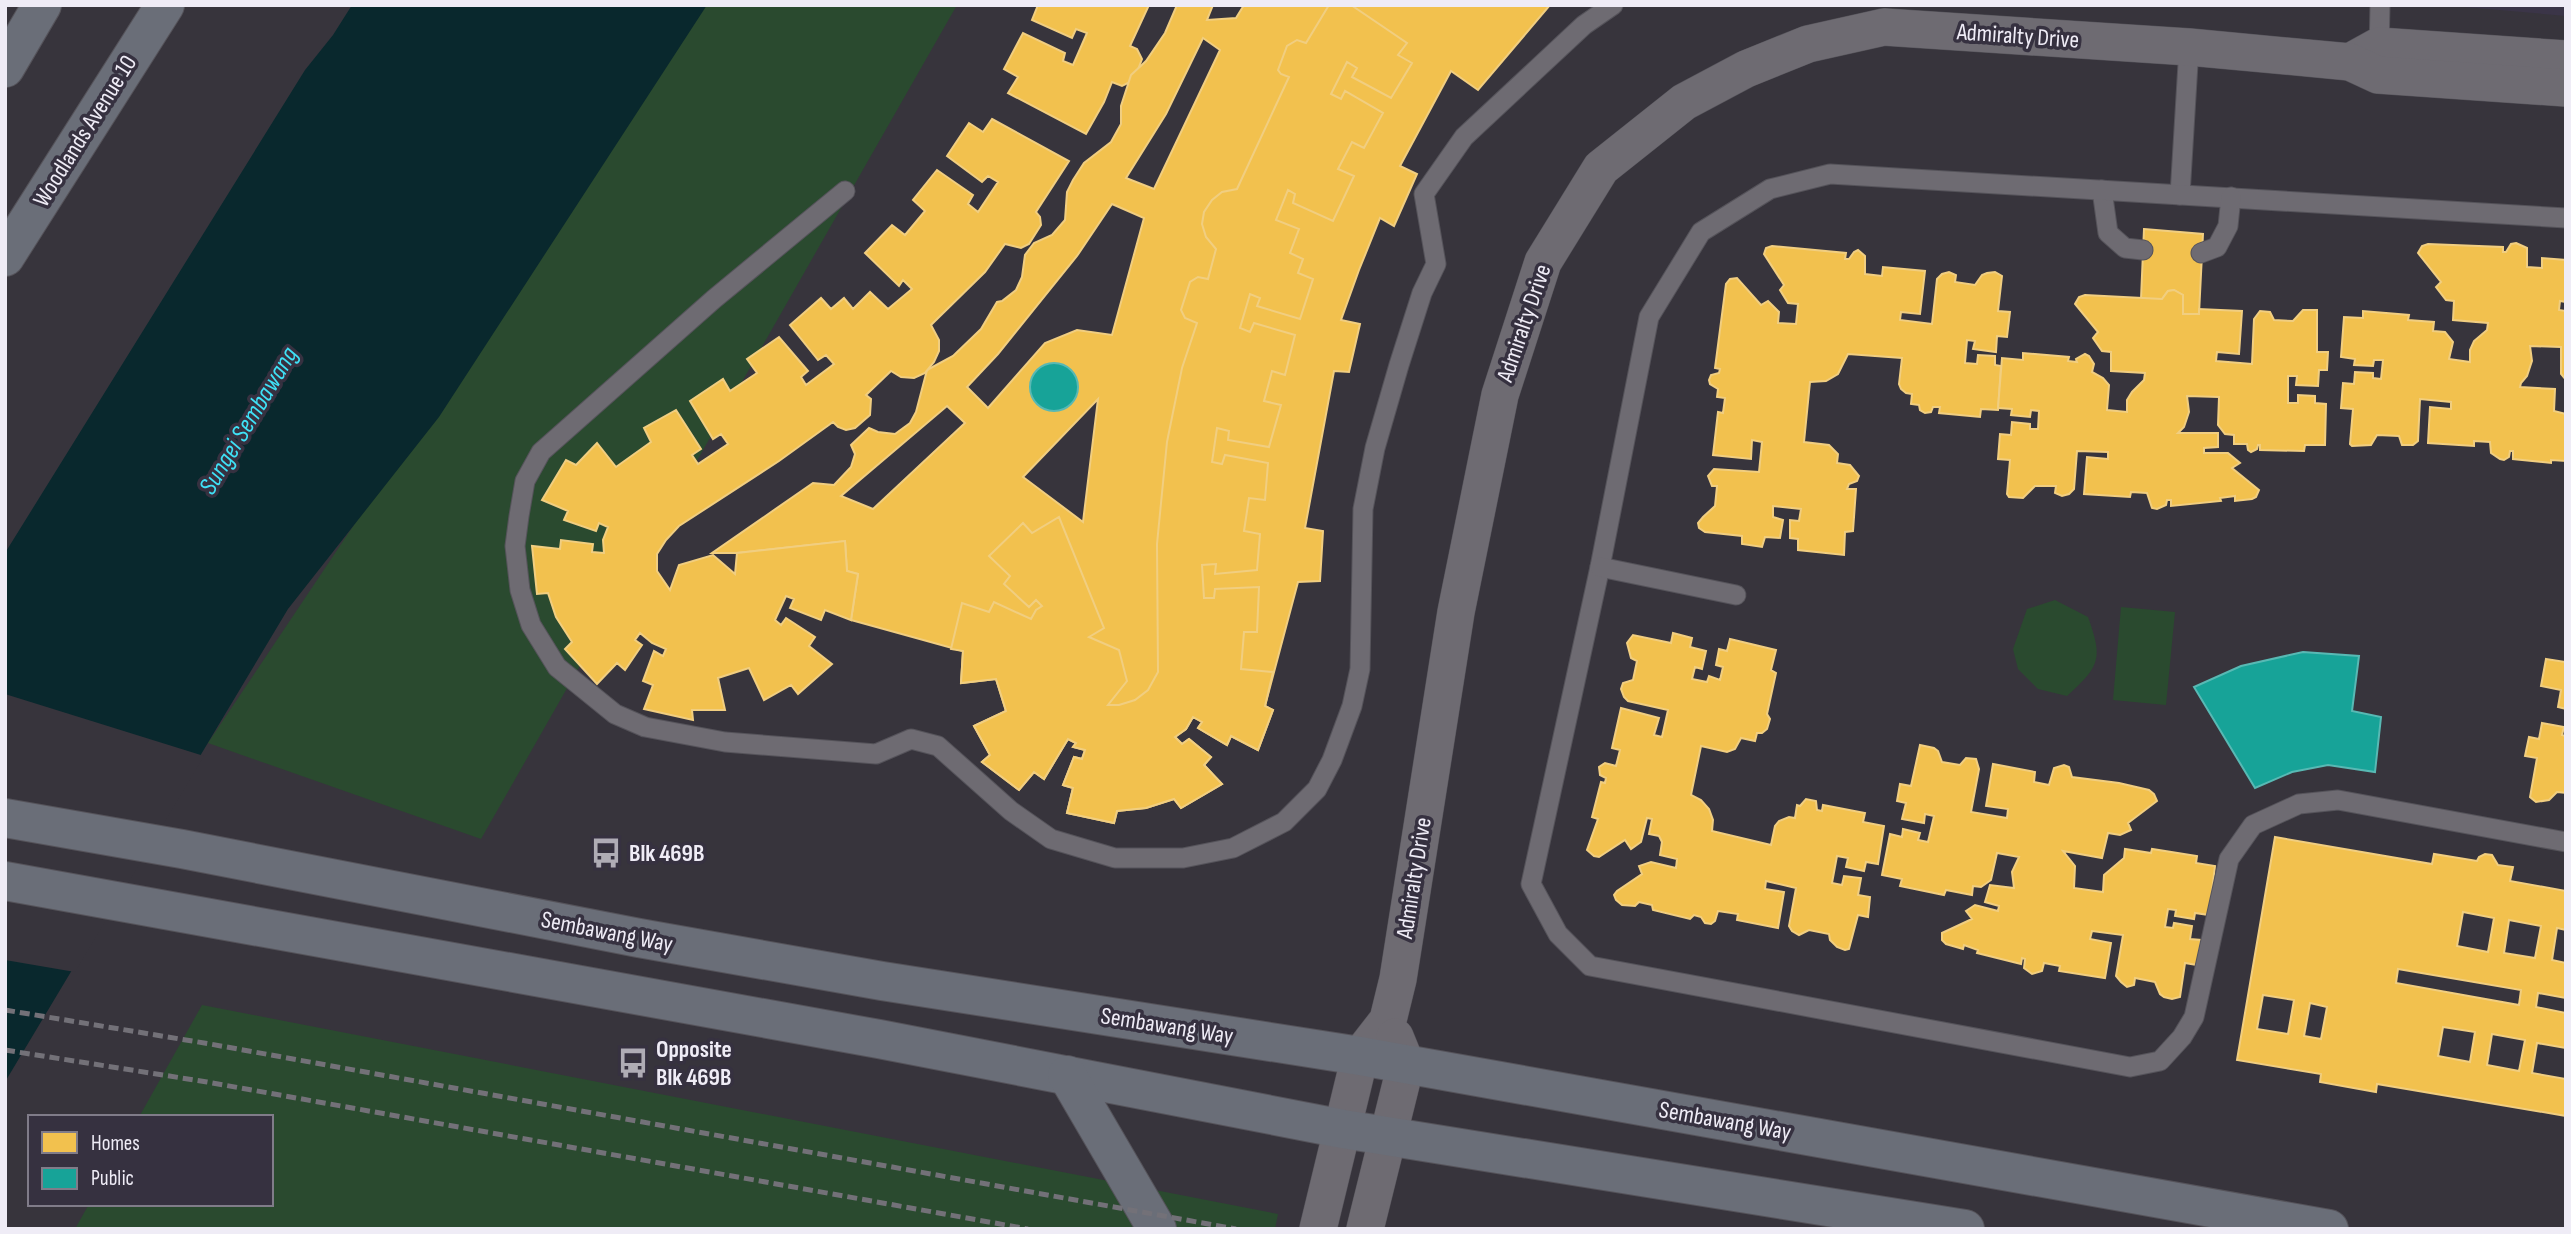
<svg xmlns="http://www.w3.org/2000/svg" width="2571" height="1234" viewBox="0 0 2571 1234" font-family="'Sofia Sans Condensed',sans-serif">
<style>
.built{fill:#3b3548}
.green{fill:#2a4a2f}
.water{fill:#09282d}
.pier{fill:#37343c}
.homes{fill:#f2c14e;stroke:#f1ce80;stroke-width:2;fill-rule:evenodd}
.public{fill:#17a398;stroke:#58b9b4;stroke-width:2}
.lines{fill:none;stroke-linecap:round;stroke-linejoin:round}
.lane-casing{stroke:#55535a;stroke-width:21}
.street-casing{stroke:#55535a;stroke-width:38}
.primary-casing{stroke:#55535a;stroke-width:40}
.lane{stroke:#6e6b72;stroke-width:19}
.street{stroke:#6e6b72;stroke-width:37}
.primary{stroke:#6a6e78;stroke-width:38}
.rail{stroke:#737178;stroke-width:5;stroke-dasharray:10 5;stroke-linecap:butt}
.labels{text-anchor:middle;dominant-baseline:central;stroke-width:7;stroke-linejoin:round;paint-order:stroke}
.street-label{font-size:24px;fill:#efecf6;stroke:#363140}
.poi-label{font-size:24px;font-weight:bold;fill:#efecf6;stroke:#363140;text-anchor:start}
.water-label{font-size:26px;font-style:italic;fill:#3fe1f6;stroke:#363140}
</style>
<rect width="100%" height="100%" fill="#37343c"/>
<polygon class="built" points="2442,5 2566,5 2566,16"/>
<g class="green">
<polygon points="702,5 957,5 481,839 208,743"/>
<path d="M2055,600L2088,617C2103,659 2100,666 2067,696L2038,689L2018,669L2013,649L2027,609Z"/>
<polygon points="2121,607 2175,612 2166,705 2113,700"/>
<polygon points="202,1005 1278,1214 1275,1229 75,1229 89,1204 271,1204 271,1117 139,1117"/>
</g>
<polygon class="water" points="352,5 707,5 439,417 288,609 5,1082 5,553 305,70 333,35"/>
<polygon class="pier" points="5,694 204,756 75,972 5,960"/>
<g class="homes">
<polygon points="1038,5 1149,5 1130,46 1137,49 1142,59 1134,80 1122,86 1112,82 1104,102 1086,134 1008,93 1018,77 1004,69 1023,33 1065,53 1063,61 1073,65 1087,33 1076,29 1072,38 1032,20"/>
<path d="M1177,5H1213L1207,20L1236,18L1244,5H1550L1478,90L1451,71L1400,166L1417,174L1394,226L1380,218L1359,270L1341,320L1360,324L1349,372L1334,371L1305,528L1323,531L1320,581L1298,582L1265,706L1273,710L1258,750L1231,736L1227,745L1198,728L1202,722L1193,717L1186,729L1175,737L1182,744L1189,739L1211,757L1204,765L1222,784L1181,808L1174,799L1146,808L1117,811L1114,823L1067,813L1073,788L1063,785L1074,757L1082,759L1085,750L1073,747L1076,743L1068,739L1044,779L1034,772L1019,790L982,762L990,755L974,726L1006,711L996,679L961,683L963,651L851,620L858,574L847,571L845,541L737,553H712L813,483L834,485L851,467L855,454L851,445L869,428L878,432L895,434L910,423L916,412L927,370L953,356L981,329L997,302L1002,301L1016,290L1022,277L1025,255L1034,243L1052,235L1065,220L1067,192L1073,180L1084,163L1111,142L1121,124V106L1131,75L1146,61L1165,33ZM1203,38L1220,50L1154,189L1126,178L1166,114ZM1112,204L1144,218L1112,335L1077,330L1045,343L988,408L967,387L998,354L1077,256ZM1098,399L1083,522L1023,477ZM947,406L965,423L873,509L841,496Z"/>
<polygon points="1329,5 1351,5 1407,43 1398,55 1412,63 1391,98 1352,77 1357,68 1347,62 1331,94 1341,99 1345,91 1383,113 1364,148 1352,142 1338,169 1354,176 1333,221 1293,203 1295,194 1288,190 1276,220 1299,229 1290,253 1303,259 1298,273 1313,279 1300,319 1257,306 1260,298 1250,294 1240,328 1250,332 1254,323 1295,335 1285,375 1272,371 1264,401 1281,405 1269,447 1228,440 1229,431 1217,428 1212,462 1222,464 1225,455 1268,463 1265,500 1249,498 1244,531 1260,534 1257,570 1215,574 1216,564 1202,565 1204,598 1214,598 1215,589 1259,587 1257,632 1244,632 1241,669 1273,672 1265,706 1273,710 1258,750 1231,736 1227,745 1198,728 1202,722 1193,717 1186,729 1175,737 1182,744 1189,739 1211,757 1204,765 1222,784 1181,808 1174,799 1146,808 1117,811 1114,823 1067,813 1073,788 1063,785 1074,757 1082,759 1085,750 1073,747 1076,743 1068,739 1044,779 1034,772 1019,790 982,762 990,755 974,726 1006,711 996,679 961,683 963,651 951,649 962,603 989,612 994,602 1031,619 1036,610 1042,606 1036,600 1029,607 1004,584 1010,576 989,556 1023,523 1032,533 1059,517 1104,628 1089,637 1119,650 1127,681 1108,705 1119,705 1135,700 1148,690 1158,672 1157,544 1167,442 1182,368 1197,323 1185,318 1181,310 1190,282 1198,277 1208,279 1216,249 1206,237 1202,224 1204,212 1212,200 1222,192 1237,189 1289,77 1281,74 1278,70 1287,46 1297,40 1306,43"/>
<polygon points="992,119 1069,161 1036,212 1040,217 1041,225 1029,244 1021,248 1005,244 985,272 931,325 939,340 939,351 934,362 925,373 914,378 901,377 891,371 866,395 871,399 870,415 855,428 846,430 838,427 833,422 779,461 679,526 666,540 657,554 657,571 670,590 679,565 713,555 735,574 737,553 845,541 847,571 858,574 851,620 825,610 821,620 790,608 794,599 786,596 775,620 781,625 786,618 815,637 809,646 832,664 798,694 791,685 764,700 749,668 718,678 725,710 692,710 693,720 644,709 653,685 643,681 654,651 663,656 666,649 652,643 640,633 635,640 642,645 625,670 617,663 597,684 565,649 572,642 556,617 548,593 537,594 532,546 560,549 561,540 593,544 592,552 604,553 603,540 608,527 599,523 596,531 564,520 568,511 542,500 566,460 576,465 597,443 616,467 651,442 644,428 676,410 701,449 692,455 698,464 728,444 721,434 713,439 690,401 723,379 730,391 757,373 747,359 779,337 808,371 801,377 806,385 834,364 826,355 818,360 790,325 821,298 831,309 844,298 853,309 870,292 888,309 912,289 903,280 899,286 865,253 892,225 905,235 925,211 913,200 937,170 973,195 968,204 978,212 998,182 988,176 982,182 947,156 969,123 983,132"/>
<polygon points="2144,229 2203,234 2199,314 2183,314 2183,295 2174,290 2168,291 2162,299 2141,299"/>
<polygon points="2516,243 2527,248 2527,267 2542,268 2542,258 2566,260 2566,302 2560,301 2559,310 2566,311 2566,380 2561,374 2561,347 2530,346 2532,361 2527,376 2521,383 2520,387 2555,389 2554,411 2566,414 2566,461 2551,460 2551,463 2513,459 2513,451 2510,451 2509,457 2504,460 2500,459 2491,453 2490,442 2474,441 2474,446 2428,443 2430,407 2451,409 2451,402 2420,399 2418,441 2413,445 2402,445 2399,436 2377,435 2371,445 2352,446 2350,444 2353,409 2341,408 2343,383 2354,384 2355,372 2373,373 2373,378 2381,379 2383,360 2374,360 2373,366 2354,365 2355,359 2341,357 2344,317 2363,318 2363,311 2409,315 2408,320 2434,322 2433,331 2445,332 2453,342 2449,359 2470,362 2470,350 2474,341 2487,330 2488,323 2453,320 2454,301 2446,300 2436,287 2441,282 2418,253 2422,246 2428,244 2503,247 2503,252 2506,252 2511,244"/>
<polygon points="1772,246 1846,253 1845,259 1849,259 1854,252 1858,250 1865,256 1865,274 1882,276 1883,267 1925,271 1920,314 1901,312 1900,320 1932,324 1937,279 1942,274 1949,272 1956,275 1955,282 1975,285 1982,275 1987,273 1995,272 2002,276 1998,311 2010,312 2007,337 1997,336 1996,352 1973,349 1975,341 1967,340 1965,363 1977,364 1978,355 1995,356 1995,365 2001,366 1998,410 1981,409 1980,417 1939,413 1940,407 1933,407 1931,412 1925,413 1920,410 1919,405 1911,404 1912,394 1906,393 1901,389 1899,384 1902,358 1848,354 1838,374 1826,381 1810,382 1804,442 1829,445 1838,454 1837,463 1850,465 1859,476 1857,481 1849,484 1847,489 1856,489 1853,531 1845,532 1844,555 1798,550 1798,539 1790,538 1790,520 1799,521 1801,509 1773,506 1773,517 1783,520 1780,538 1765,537 1762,547 1742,544 1742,536 1705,532 1699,528 1698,523 1703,517 1715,506 1717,486 1712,486 1708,476 1714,469 1759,472 1762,442 1752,440 1751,459 1713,455 1718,412 1723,413 1725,398 1717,397 1718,389 1710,384 1709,380 1711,375 1719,373 1720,369 1715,368 1726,284 1730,279 1737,278 1761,305 1768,301 1779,312 1778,323 1796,324 1798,304 1788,303 1780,290 1784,285 1764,254 1766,248"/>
<polygon points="2174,290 2183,295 2183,314 2199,314 2199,309 2242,311 2239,354 2217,352 2216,361 2252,364 2254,319 2260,311 2270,312 2274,320 2293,321 2303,310 2317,310 2317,352 2328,352 2327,370 2319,370 2318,386 2296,385 2297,376 2288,376 2288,403 2298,403 2298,395 2315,396 2315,403 2326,404 2325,445 2305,445 2304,451 2260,450 2260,445 2258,445 2257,449 2251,452 2248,450 2247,444 2234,444 2234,435 2225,434 2218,425 2219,397 2187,396 2189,412 2184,427 2178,433 2218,433 2218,447 2204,448 2204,453 2228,453 2240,463 2232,468 2259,490 2256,497 2252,499 2235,501 2235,496 2220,498 2221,501 2171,506 2171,500 2167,500 2166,505 2157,509 2152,508 2147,493 2131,492 2130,497 2084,494 2087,457 2108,459 2108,452 2077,451 2074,489 2069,494 2062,496 2055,493 2056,486 2035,486 2023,498 2009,497 2007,494 2010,460 1998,459 2000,434 2011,435 2012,422 2030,424 2030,429 2038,429 2039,411 2031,410 2030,417 2011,415 2012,409 1998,408 2002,358 2023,360 2023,353 2069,357 2068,361 2077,362 2076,359 2085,354 2089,356 2094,364 2092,372 2103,378 2109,385 2107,410 2127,412 2127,400 2132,392 2144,380 2145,373 2111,371 2111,352 2102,351 2093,338 2098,332 2075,304 2079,297 2085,295 2162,299 2168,291"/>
<polygon points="1673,633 1692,638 1690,647 1706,651 1702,669 1695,667 1692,679 1707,682 1709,676 1720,680 1723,667 1716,665 1719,649 1727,651 1730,639 1776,650 1771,670 1776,673 1767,714 1770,719 1767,729 1762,733 1757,733 1755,741 1741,738 1735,749 1727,752 1701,746 1691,795 1701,800 1709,809 1713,820 1712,831 1771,845 1775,826 1779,821 1789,817 1795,818 1797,805 1800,806 1806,799 1816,801 1817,810 1822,811 1823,805 1865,813 1863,822 1884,826 1878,864 1866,862 1864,871 1846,867 1848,858 1837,856 1832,883 1842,885 1844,876 1861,878 1858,895 1870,897 1868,917 1858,915 1849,949 1845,950 1837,947 1830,940 1829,934 1809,930 1799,935 1792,931 1789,926 1796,888 1766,881 1765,889 1784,892 1778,928 1737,920 1738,914 1718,911 1715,921 1711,924 1705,923 1701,917 1694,915 1690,919 1653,910 1652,905 1639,902 1635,906 1622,905 1616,900 1614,895 1617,891 1642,874 1639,866 1651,862 1676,868 1677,859 1660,855 1662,842 1659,836 1649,834 1652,819 1647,818 1641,842 1631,849 1625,840 1599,857 1594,856 1587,850 1598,819 1592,817 1601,782 1605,783 1606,778 1600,775 1599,767 1605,763 1616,766 1620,750 1612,748 1621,708 1659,718 1654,735 1662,737 1668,710 1628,701 1624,697 1621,689 1623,683 1633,680 1637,661 1631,658 1627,643 1633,635 1671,643"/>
<polygon points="2546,659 2565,662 2566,660 2566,709 2558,707 2561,690 2541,686"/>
<polygon points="2542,723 2564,727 2562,735 2566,736 2566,793 2557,792 2549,800 2536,802 2530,797 2537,758 2525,756 2529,737 2539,739"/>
<polygon points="1920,745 1934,748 1938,751 1942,762 1960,765 1966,758 1976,759 1979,769 1971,812 2007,818 2008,809 1986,806 1993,764 2035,772 2034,782 2049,785 2054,768 2064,765 2069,767 2072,777 2119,783 2149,790 2154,794 2157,801 2128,823 2131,830 2120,835 2108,833 2102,858 2063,851 2075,866 2074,888 2103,892 2104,875 2124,858 2125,849 2151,853 2152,849 2197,856 2196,863 2215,866 2209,915 2195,913 2194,919 2175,916 2176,910 2168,909 2165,927 2173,928 2174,923 2192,926 2190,939 2201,940 2197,965 2185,963 2180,997 2172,999 2164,997 2160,994 2155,982 2135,978 2134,985 2127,987 2121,982 2116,976 2123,935 2092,931 2090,939 2111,943 2105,978 2059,971 2060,966 2044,963 2042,971 2032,974 2024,968 2025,959 2022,958 2021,964 1977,953 1978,950 1964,945 1963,949 1946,944 1942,940 1942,933 1972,919 1966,911 1975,905 1998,911 1999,906 1985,902 1990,885 2014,888 2012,872 2019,857 1997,853 1991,880 1981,887 1973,886 1972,895 1946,890 1944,895 1900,886 1902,879 1882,875 1890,834 1902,837 1903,829 1920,833 1918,840 1928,842 1934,816 1925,814 1924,823 1902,819 1906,803 1897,801 1900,784 1911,786"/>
<path d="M2275,837L2432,864L2434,854L2477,861L2479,857L2485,854L2492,855L2498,865L2513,867L2510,881L2566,891V930L2557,928L2552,960L2566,963V998L2538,993L2536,1007L2566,1013V1048L2537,1043L2532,1073L2566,1079V1116L2377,1084L2376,1092L2320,1082L2321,1074L2237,1060ZM2463,912L2494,918L2488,952L2457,946ZM2509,920L2541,926L2535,958L2504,953ZM2398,969L2521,990L2519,1005L2396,983ZM2263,995L2294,1000L2288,1034L2257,1029ZM2310,1003L2327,1007L2321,1039L2304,1036ZM2443,1027L2475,1032L2470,1062L2438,1056ZM2492,1034L2525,1040L2519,1071L2487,1065Z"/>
</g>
<g class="public">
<circle cx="1054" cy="387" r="24"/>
<polygon points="2303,652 2359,656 2352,711 2381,717 2375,772 2328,765 2292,772 2255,788 2194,687 2241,666"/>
</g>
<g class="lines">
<g class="lane-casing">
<g id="lane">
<polyline points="2379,53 2380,5"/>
<polyline points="2102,190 2108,233 2125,248 2143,250"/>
<polyline points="845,191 714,299 541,452 525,481 519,516 515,546 520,590 531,625 557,667 615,714 645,727 725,742 876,754 911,739 938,746 1011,811 1051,839 1115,858 1183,858 1233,848 1284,822 1317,789 1332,760 1352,706 1360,669 1363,509 1375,448 1399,365 1422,293 1436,264 1424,194 1464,137 1584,25 1613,5"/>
<polyline points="2180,195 2189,47"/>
<polyline points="2566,218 1830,174 1770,189 1701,232 1649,317 1600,567 1531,884 1558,934 1590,966 2130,1067 2160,1061 2182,1037 2194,1017 2229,859 2253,825 2299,804 2338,800 2566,842"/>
<polyline points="2201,253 2217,247 2228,226 2231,197"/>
<polyline points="1600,567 1736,595"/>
</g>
</g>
<g class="street-casing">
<g id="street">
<polyline points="2350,62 2379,46 2566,59"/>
<polyline points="1318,1229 1360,1056 1388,1020 1398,979 1456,612 1500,395 1543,262 1601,168 1684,102 1746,69 1808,44 1884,27 2189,47 2350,62 2378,75 2566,88"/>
<polyline points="1365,1229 1406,1064 1395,1037"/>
</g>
</g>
<g class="primary-casing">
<g id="primary">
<polyline points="5,68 42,5"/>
<polyline points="5,257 165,5"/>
<polyline points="5,818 182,849 639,938 882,981 1360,1056 2329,1229"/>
<polyline points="5,881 879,1039 1343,1129 1965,1229"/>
<polyline points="1067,1075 1157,1229"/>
</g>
</g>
<use href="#lane" class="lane"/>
<use href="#street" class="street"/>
<use href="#primary" class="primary"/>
<g class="rail">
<polyline points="5,1010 210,1044 1236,1229"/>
<polyline points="5,1050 207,1082 1028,1229"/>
</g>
</g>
<defs>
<g id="bus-bare" transform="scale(2.415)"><path d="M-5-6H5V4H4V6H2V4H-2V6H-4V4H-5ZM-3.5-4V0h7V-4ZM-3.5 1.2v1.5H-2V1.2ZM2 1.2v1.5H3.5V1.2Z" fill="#afacb5" stroke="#363140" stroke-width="2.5" paint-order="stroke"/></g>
</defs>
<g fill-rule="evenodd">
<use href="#bus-bare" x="606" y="853"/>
<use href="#bus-bare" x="633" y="1063"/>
</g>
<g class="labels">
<g class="street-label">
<text transform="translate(2018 36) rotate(4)">Admiralty Drive</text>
<text transform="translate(85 131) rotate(-58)">Woodlands Avenue 10</text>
<text transform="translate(1524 323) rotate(-71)">Admiralty Drive</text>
<text transform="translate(1414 878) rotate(-81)">Admiralty Drive</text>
<text transform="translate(607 932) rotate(11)">Sembawang Way</text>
<text transform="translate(1167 1026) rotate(9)">Sembawang Way</text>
<text transform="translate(1725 1121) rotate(10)">Sembawang Way</text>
</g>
<g class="poi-label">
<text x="629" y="853">Blk 469B</text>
<text x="656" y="1049">Opposite<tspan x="656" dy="28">Blk 469B</tspan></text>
</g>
<g class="water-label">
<text transform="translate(249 421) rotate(-59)">Sungei Sembawang</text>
</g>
</g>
<rect width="2571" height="1234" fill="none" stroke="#efecf6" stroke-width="14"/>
<rect x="28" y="1115" width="245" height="91" fill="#363140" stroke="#807c89" stroke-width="2"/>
<rect x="42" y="1132" width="35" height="21" fill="#f2c14e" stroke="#807c89" stroke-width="2"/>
<text x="91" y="1150" font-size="21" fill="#efecf6">Homes</text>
<rect x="42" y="1168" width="35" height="21" fill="#17a398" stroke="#807c89" stroke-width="2"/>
<text x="91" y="1185" font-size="21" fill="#efecf6">Public</text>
</svg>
